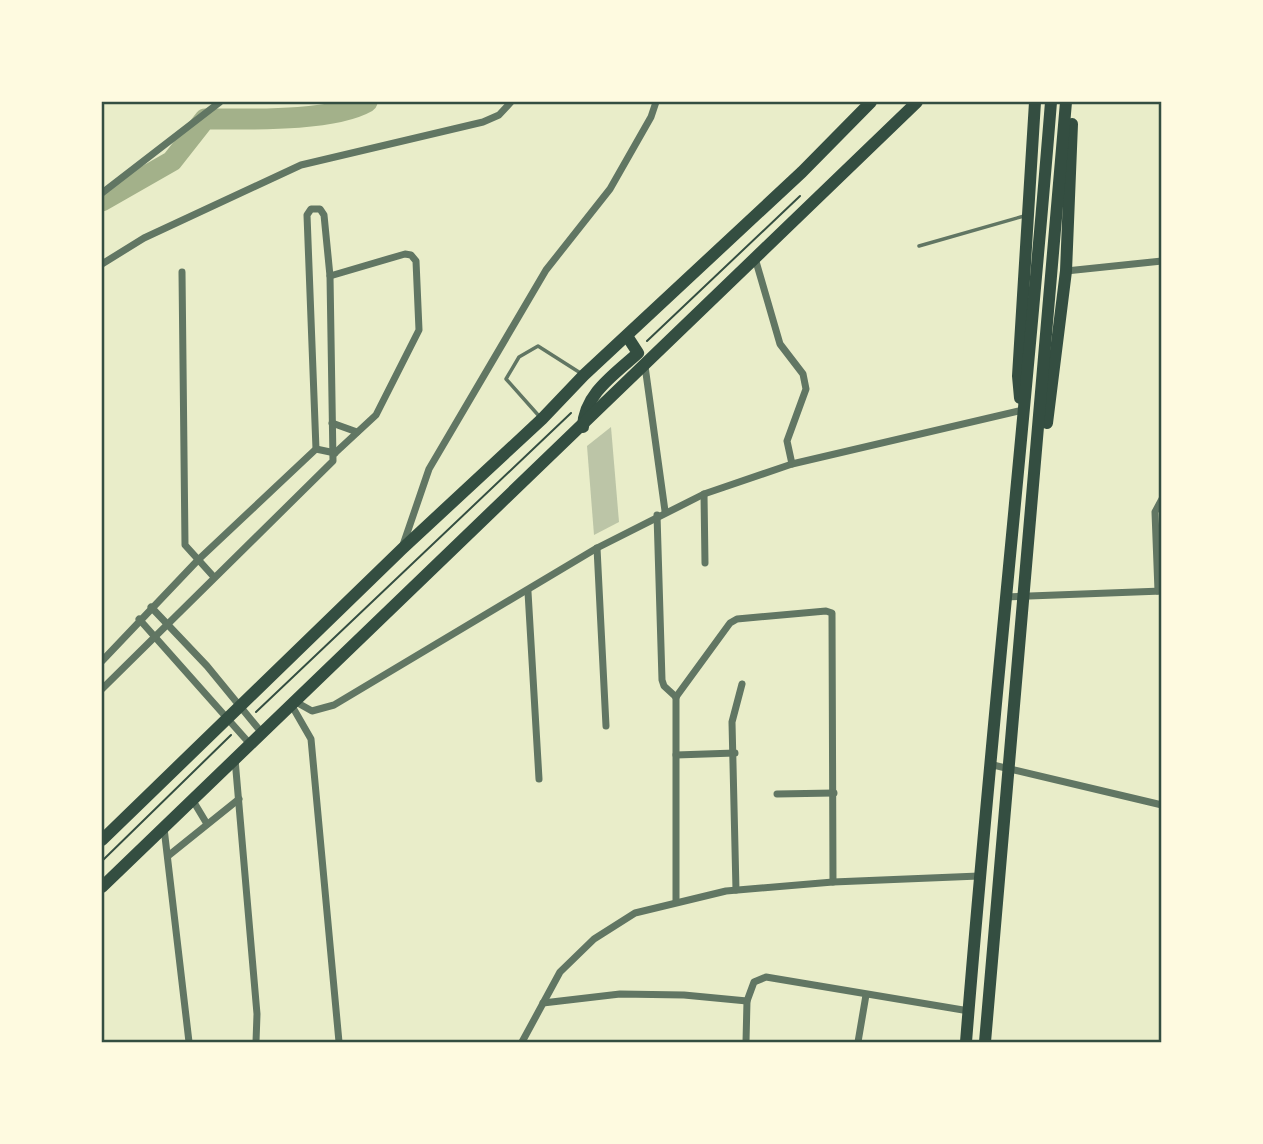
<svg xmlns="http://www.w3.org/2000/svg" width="1263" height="1144" viewBox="0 0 1263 1144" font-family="'Times New Roman',serif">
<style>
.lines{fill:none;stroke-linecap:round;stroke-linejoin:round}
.river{stroke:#a3b18a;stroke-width:21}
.building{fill:#bcc5a7}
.path{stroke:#344e41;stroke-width:2}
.service{stroke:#617663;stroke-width:3.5}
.minor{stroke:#617663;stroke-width:7}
.primary{stroke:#344e41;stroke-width:12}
.trunk{stroke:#344e41;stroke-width:12}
.neatline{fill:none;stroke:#344e41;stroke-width:2.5}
</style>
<rect width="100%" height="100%" fill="#e9edc9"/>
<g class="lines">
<path class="river" d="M102,201L172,161L205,119C247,119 332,122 367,102"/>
</g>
<polygon class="building" points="611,427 619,522 594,535 587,446"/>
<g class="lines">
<g class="path">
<polyline points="647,341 800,196"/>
<polyline points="256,712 571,413"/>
<polyline points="102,861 231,735"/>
</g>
<g class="service">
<polyline points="919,246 1024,216"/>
<polyline points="539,416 506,379 519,357 538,346 582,374"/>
</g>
<g class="minor">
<polyline points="102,193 220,102"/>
<polyline points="755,258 780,344 803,374 806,389 787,441 792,464"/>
<polyline points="102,264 144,238 301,165 483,122 499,115 511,102"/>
<polyline points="1066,271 1162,261"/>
<polyline points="182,272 185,545 213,576"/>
<polyline points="330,276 405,254 411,255 416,261 419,330 376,415 335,453"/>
<polyline points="645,366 665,511"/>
<polyline points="332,423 357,432"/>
<polyline points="316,449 335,453"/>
<polyline points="704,494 705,563"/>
<polyline points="657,515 662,680 664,686 676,697"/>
<polyline points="403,545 429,469 546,270 610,189 651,117 656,102"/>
<polyline points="597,548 606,726"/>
<polyline points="1158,591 1155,512 1162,499"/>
<polyline points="528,592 539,779"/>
<polyline points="1005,597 1162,591"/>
<polyline points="151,607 207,666 262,733"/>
<polyline points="139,619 250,744"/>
<polyline points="102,661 198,560 316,449 307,215 311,209 320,209 324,215 330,276 333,461 102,689"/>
<polyline points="676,697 730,623 737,619 826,611 832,613 833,882"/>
<polyline points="296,702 312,711 334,705 597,548 704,494 792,464 1023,410"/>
<polyline points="292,706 311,739 339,1042"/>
<polyline points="676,755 735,753"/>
<polyline points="235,759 257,1014 256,1042"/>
<polyline points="989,764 1162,805"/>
<polyline points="777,794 834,793"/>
<polyline points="192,799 207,824"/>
<polyline points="164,828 189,1042"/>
<polyline points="168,856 239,799"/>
<polyline points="736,890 732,722 742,684"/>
<polyline points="676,901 676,697"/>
<polyline points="543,1003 620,994 684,995 747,1001"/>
<polyline points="522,1042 560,972 594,939 635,913 726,891 833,882 979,876"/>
<polyline points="746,1042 747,1001 754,982 766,977 969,1011"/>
<polyline points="858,1042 866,995"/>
</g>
<g class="primary">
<path d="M583,427C584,394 615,374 638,353L627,336"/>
<polyline points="102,840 402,549 542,419 584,375 802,172 871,102"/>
<polyline points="102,887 917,102"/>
</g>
<g class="trunk">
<polyline points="1020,398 1018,376 1035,102"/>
<polyline points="1047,423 1066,271 1072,124"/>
<path d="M966,1042C991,728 1026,415 1051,102"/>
<polyline points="985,1042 1066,102"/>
</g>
</g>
<rect width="1263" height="1144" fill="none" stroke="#fefae0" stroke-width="206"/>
<rect x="103" y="103" width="1057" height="938" class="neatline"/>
</svg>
